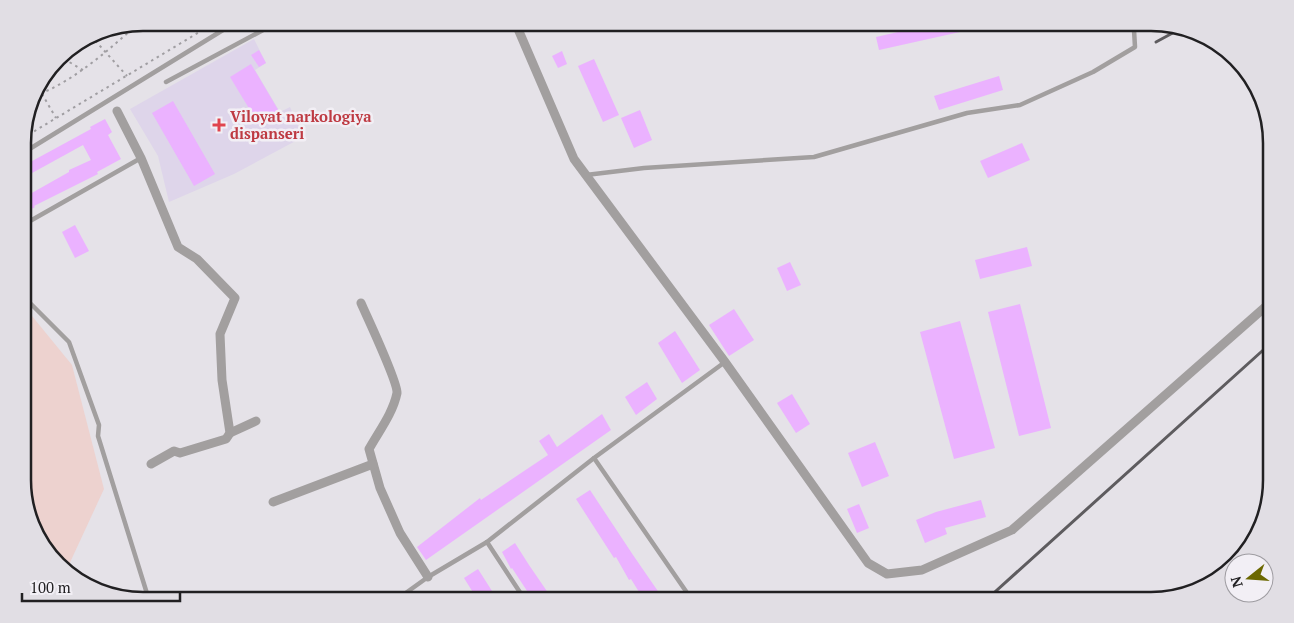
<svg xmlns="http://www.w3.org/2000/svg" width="1294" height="623" viewBox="0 0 1294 623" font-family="'PT Serif',serif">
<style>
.industrial{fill:#edd2cf}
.medical{fill:#ded5ea}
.building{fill:#ebb2ff}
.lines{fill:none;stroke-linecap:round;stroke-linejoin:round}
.path{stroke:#a09ea2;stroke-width:2;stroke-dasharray:2.5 4;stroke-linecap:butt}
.service{stroke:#a29f9f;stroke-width:4.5}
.minor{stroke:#a29f9f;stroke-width:9}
.rail{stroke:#5e5c5f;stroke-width:3}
.health-dot{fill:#e0444e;stroke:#f2eff5;stroke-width:2}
.labels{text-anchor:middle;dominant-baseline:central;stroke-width:5;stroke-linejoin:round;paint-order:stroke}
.health-label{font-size:15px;font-weight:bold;fill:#be3a42;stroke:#f2eff5;text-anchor:start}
.rim{fill:none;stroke:#212022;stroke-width:2.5}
</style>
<rect width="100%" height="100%" fill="#e5e2e8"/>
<polygon class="industrial" points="23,305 72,365 104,489 67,569 47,553 24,496"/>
<polygon class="medical" points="254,39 266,63 255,70 280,112 290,107 303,137 234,174 169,202 158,156 130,109"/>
<g class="building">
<polygon points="942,22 986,22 987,26 879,50 876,37"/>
<polygon points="259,50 266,63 259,67 251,55"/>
<polygon points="562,51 567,64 558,68 552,56"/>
<polygon points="594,59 619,115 603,122 578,66"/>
<polygon points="251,64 280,113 259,125 230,77"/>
<polygon points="999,76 1003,90 939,110 934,96"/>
<polygon points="173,101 215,174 194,186 152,113"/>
<polygon points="640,110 652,140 634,148 621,118"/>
<polygon points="105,119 112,132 108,135 121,159 97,172 98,174 34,206 35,207 23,214 23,181 30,194 69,172 69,170 91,160 83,145 23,178 23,166 91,129 90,127"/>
<polygon points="1022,143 1030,160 988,178 980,161"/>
<polygon points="75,225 89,251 75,258 62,232"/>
<polygon points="1027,247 1032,266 980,279 975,260"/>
<polygon points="790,262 801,285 787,291 777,268"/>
<polygon points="1020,304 1051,428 1019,436 988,312"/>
<polygon points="734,309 754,340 729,356 709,325"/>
<polygon points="960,321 995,448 954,459 920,332"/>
<polygon points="675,331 700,370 682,383 658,343"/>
<polygon points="647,382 657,399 636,415 625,397"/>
<polygon points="792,394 810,424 796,433 777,403"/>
<polygon points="602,414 611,430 426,560 417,547 480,498 481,500 548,455 539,441 549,434 557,447"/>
<polygon points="875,442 889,476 862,487 848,453"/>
<polygon points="590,490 633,555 664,600 644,600 631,579 629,580 616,557 614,558 576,499"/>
<polygon points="981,500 986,517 945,528 947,534 925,543 916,520 936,512"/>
<polygon points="859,504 869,528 857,533 847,509"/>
<polygon points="515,543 529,565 553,600 533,600 512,568 511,569 502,552"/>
<polygon points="478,569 492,591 500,600 480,600 476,593 474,594 464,578"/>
</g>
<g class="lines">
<g class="path">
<polyline points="91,36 127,76"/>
<polyline points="64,59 83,70"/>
<polyline points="46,75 59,66 66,51"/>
<polyline points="42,94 56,118"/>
<path d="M34,95C44,93 53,88 62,83C91,66 114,45 139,23"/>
<polyline points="23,138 216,22"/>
</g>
<g class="service">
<polyline points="166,82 278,22"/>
<polyline points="23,153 236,22"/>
<polyline points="586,175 644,168 814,157 967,113 1020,105 1093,72 1135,47 1134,30 1131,22"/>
<polyline points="23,225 141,158"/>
<polyline points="23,296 69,342 99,425 98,436 149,600"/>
<polyline points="594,458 692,600"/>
<polyline points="487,542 525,600"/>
<polyline points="396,600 428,577 487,542 594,458 725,362"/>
</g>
<g class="minor">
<polyline points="515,22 574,159 725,362 868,563 887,574 922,570 1012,530 1271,302"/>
<polyline points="117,111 141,158 178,247 197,259 235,298 220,334 222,380 230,433 226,439 180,453 174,451 151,464"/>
<path d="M361,303C367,317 398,382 397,393C393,413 379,431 369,449L380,488L400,533L428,577"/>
<polyline points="230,433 256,421"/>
<polyline points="273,502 373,464"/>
</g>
<g class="rail">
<polyline points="1156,42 1180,29"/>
<polyline points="986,600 1271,343"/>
</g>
</g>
<path class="health-dot" d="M216.5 117.5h5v5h5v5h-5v5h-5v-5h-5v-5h5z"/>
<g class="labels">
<g class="health-label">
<text x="230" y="116">Viloyat narkologiya<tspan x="230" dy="17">dispanseri</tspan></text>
</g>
</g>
<path d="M0 0H1294V623H0ZM143 31H1151A112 112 0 0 1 1263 143V480A112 112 0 0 1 1151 592H143A112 112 0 0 1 31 480V143A112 112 0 0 1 143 31Z" fill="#e1dee4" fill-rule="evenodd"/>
<path class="rim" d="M143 31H1151A112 112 0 0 1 1263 143V480A112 112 0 0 1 1151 592H143A112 112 0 0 1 31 480V143A112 112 0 0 1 143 31Z"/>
<g transform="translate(1249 578) rotate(253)"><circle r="24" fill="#f2eff5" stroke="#9e9ca1"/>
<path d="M0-4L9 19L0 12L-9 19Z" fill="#6c6800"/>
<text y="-8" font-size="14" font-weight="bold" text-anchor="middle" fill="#212022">N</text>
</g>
<path d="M22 593v8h158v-8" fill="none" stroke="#212022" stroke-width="2.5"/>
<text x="30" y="593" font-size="15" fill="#212022" stroke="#f2eff5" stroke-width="4" paint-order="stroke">100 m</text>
</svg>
